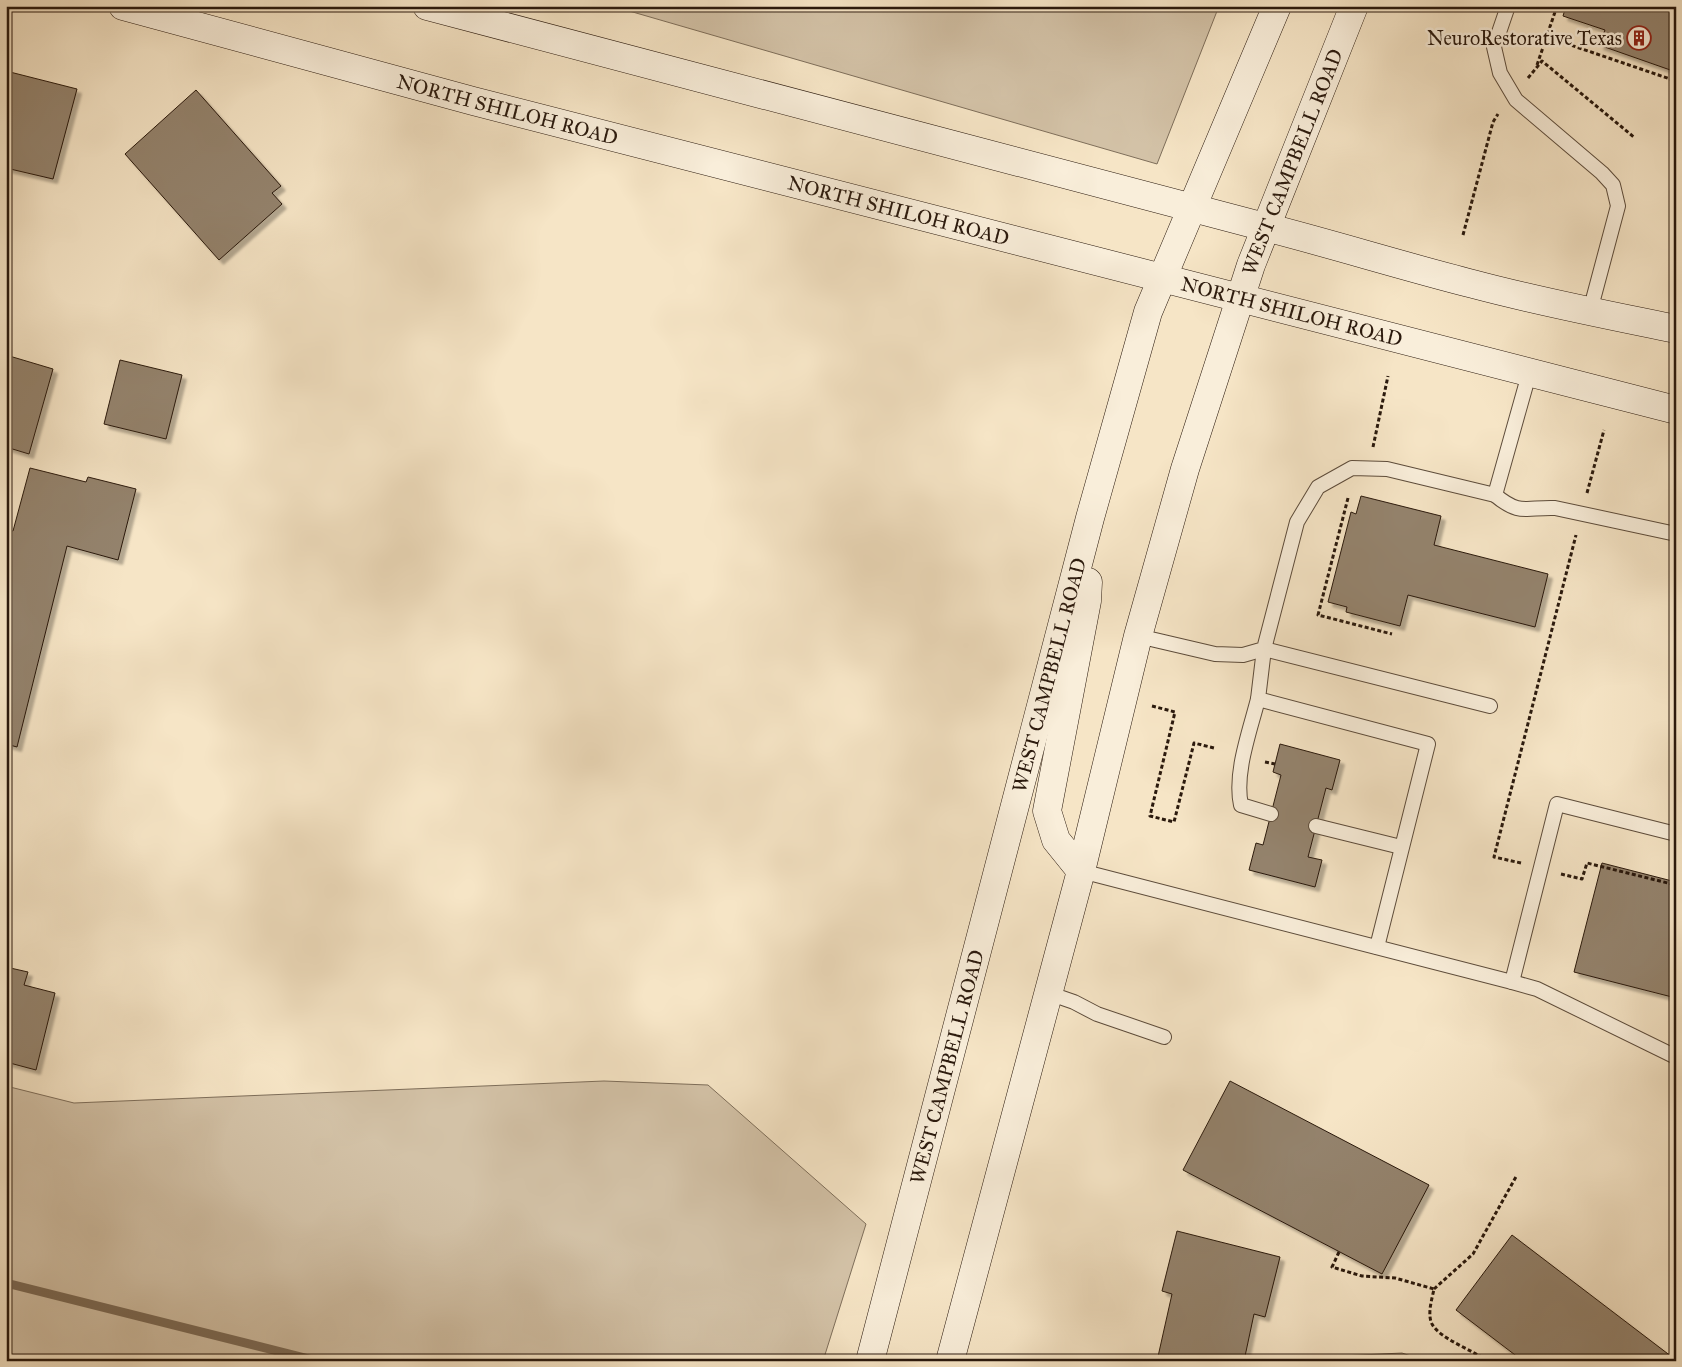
<svg xmlns="http://www.w3.org/2000/svg" width="1682" height="1367" viewBox="0 0 1682 1367" font-family="'IM FELL Great Primer',serif">
<style>
.green{fill:#d3c2a7;stroke:#7e6e5a}
.lines{fill:none;stroke-linecap:round;stroke-linejoin:round}
.stream{stroke:#7b6a56;stroke-width:9}
.building{fill:#94836d;stroke:#2a190d;filter:url(#shadow)}
.service-casing{stroke:#5d4c3b;stroke-width:16}
.secondary-casing{stroke:#2a190d;stroke-width:29}
.path{stroke:#2a190d;stroke-width:3;stroke-dasharray:4 2.5;stroke-linecap:butt}
.service{stroke:#f9eeda;stroke-width:14}
.secondary{stroke:#f9eeda;stroke-width:28}
.labels{text-anchor:middle;dominant-baseline:central;stroke-width:5;stroke-linejoin:round;paint-order:stroke}
.poi-label{font-size:20px;fill:#2a190d;stroke:#f9eeda;text-anchor:end}
.street-label{font-size:20px;fill:#2a190d;stroke:#f9eeda}
</style>
<defs>
<filter id="shadow"><feDropShadow dx="4.5" dy="4.5" stdDeviation="1" flood-color="#0004"/></filter>
</defs>
<rect width="100%" height="100%" fill="#f6e5c6"/>
<filter id="stains"><feTurbulence type="fractalNoise" baseFrequency=".004" numOctaves="4"/><feColorMatrix values="0 0 0 0 .2 0 0 0 0 .09 0 0 0 0 .02 0 0 0 .5 -.17"/></filter>
<radialGradient id="worn" r=".72"><stop offset=".6" stop-color="#630" stop-opacity="0"/><stop offset="1" stop-color="#630" stop-opacity=".3"/></radialGradient>
<g class="green">
<polygon points="612,6 1219,6 1157,164"/>
<polygon points="604,1081 708,1085 866,1224 823,1361 6,1361 6,1086 74,1103"/>
<polygon points="1402,1353 1425,1361 1298,1361 1301,1358"/>
</g>
<g class="lines">
<polyline class="stream" points="6,1283 317,1361"/>
</g>
<g class="building">
<polygon points="1566,6 1676,6 1676,72 1599,45 1605,30 1563,16"/>
<polygon points="6,71 77,89 53,179 6,168"/>
<polygon points="196,90 281,186 272,193 282,204 219,260 125,154"/>
<polygon points="6,355 53,369 29,454 6,447"/>
<polygon points="120,360 182,375 166,439 104,424"/>
<polygon points="30,468 86,482 88,477 136,489 118,560 67,546 17,747 6,744 6,530 13,531"/>
<polygon points="1361,496 1441,516 1434,545 1548,574 1535,627 1408,595 1400,626 1346,612 1347,607 1328,602 1351,512 1356,514"/>
<polygon points="1280,744 1340,760 1332,790 1326,788 1308,857 1322,860 1315,887 1249,870 1256,843 1263,845 1281,775 1273,772"/>
<polygon points="1602,863 1676,882 1676,998 1574,972"/>
<polygon points="6,967 28,972 24,985 55,993 36,1070 6,1062"/>
<polygon points="1230,1081 1429,1185 1382,1274 1183,1170"/>
<polygon points="1177,1231 1280,1257 1265,1317 1254,1314 1244,1361 1157,1361 1172,1294 1162,1291"/>
<polygon points="1512,1235 1676,1360 1676,1361 1523,1361 1456,1310"/>
</g>
<g class="lines">
<g class="service-casing">
<g id="service">
<polyline points="1508,6 1494,47 1500,73 1516,100 1602,173 1613,185 1618,206 1590,311"/>
<path d="M1529,374L1495,495C1520,516 1526,507 1555,508L1676,534"/>
<polyline points="1138,636 1215,654 1243,655 1264,649 1297,522 1318,487 1352,468 1387,469 1495,495"/>
<path d="M1258,699C1250,731 1234,773 1241,805L1271,814"/>
<polyline points="1316,826 1401,847"/>
<polyline points="1081,871 1512,982 1557,804 1676,834"/>
<polyline points="1377,947 1428,744 1258,699 1264,649 1490,706"/>
<polyline points="1512,982 1537,989 1676,1057"/>
<polyline points="1048,993 1074,1002 1097,1014 1164,1037"/>
</g>
</g>
<g class="secondary-casing">
<g id="secondary">
<path id="s1" d="M123,6L473,101L1676,410"/>
<path d="M427,6C706,78 983,154 1261,226C1332,244 1402,266 1473,284C1540,302 1608,315 1676,329"/>
<polyline points="1081,871 1056,840 1047,811 1087,601 1088,582"/>
<path id="s2" d="M870,1361L1090,518L1148,312L1277,6"/>
<path id="s3" d="M950,1361L1081,871L1138,636L1185,469L1251,265L1354,6"/>
</g>
</g>
<g class="path">
<polyline points="1547,37 1676,81"/>
<polyline points="1537,65 1557,6"/>
<polyline points="1528,78 1542,61 1635,138"/>
<polyline points="1463,235 1493,122 1498,114"/>
<polyline points="1373,447 1388,376"/>
<polyline points="1587,493 1604,430"/>
<polyline points="1348,498 1318,615 1392,634"/>
<polyline points="1152,706 1175,712 1150,816 1174,822 1194,743 1214,748"/>
<polyline points="1265,762 1275,764"/>
<polyline points="1521,863 1494,857 1576,535"/>
<polyline points="1561,874 1582,879 1587,863 1676,885"/>
<path d="M1339,1252L1332,1267L1362,1276L1395,1278L1434,1289C1432,1299 1427,1314 1432,1324C1440,1339 1473,1350 1487,1361"/>
<polyline points="1434,1289 1473,1254 1517,1175"/>
</g>
<use href="#service" class="service"/>
<use href="#secondary" class="secondary"/>
</g>
<defs>
<g id="building-ring" transform="scale(1.25)"><circle r="9.5" fill="#f9eeda" stroke="#8f2418" stroke-width="1.5"/><path d="M-4-6H4V6H1V3H-1V6H-4ZM-2.5-4.3h1.7v1.8h-1.7ZM.8-4.3h1.7v1.8H.8ZM-2.5-1h1.7V.8h-1.7ZM.8-1h1.7V.8H.8Z" fill="#8f2418"/></g>
</defs>
<g fill-rule="evenodd">
<use href="#building-ring" x="1639" y="38"/>
</g>
<g class="labels">
<g class="poi-label">
<text x="1622" y="38">NeuroRestorative Texas</text>
</g>
<g class="street-label">
<text stroke="none"><textPath href="#s1" startOffset="398">NORTH SHILOH ROAD</textPath></text>
<text stroke="none"><textPath href="#s3" startOffset="1248">WEST CAMPBELL ROAD</textPath></text>
<text stroke="none"><textPath href="#s1" startOffset="802">NORTH SHILOH ROAD</textPath></text>
<text stroke="none"><textPath href="#s1" startOffset="1208">NORTH SHILOH ROAD</textPath></text>
<text stroke="none"><textPath href="#s2" startOffset="709">WEST CAMPBELL ROAD</textPath></text>
<text stroke="none"><textPath href="#s2" startOffset="304">WEST CAMPBELL ROAD</textPath></text>
</g>
</g>
<rect width="1682" height="1367" fill="none" stroke="#f6e5c6" stroke-width="25"/>
<rect x="8" y="8" width="1667" height="1352" fill="none" stroke="#2a190d" stroke-width="2.5"/>
<rect x="12" y="12" width="1657" height="1342" fill="none" stroke="#2a190d"/>
<rect width="100%" height="100%" filter="url(#stains)"/>
<rect width="100%" height="100%" fill="url(#worn)"/>
</svg>
